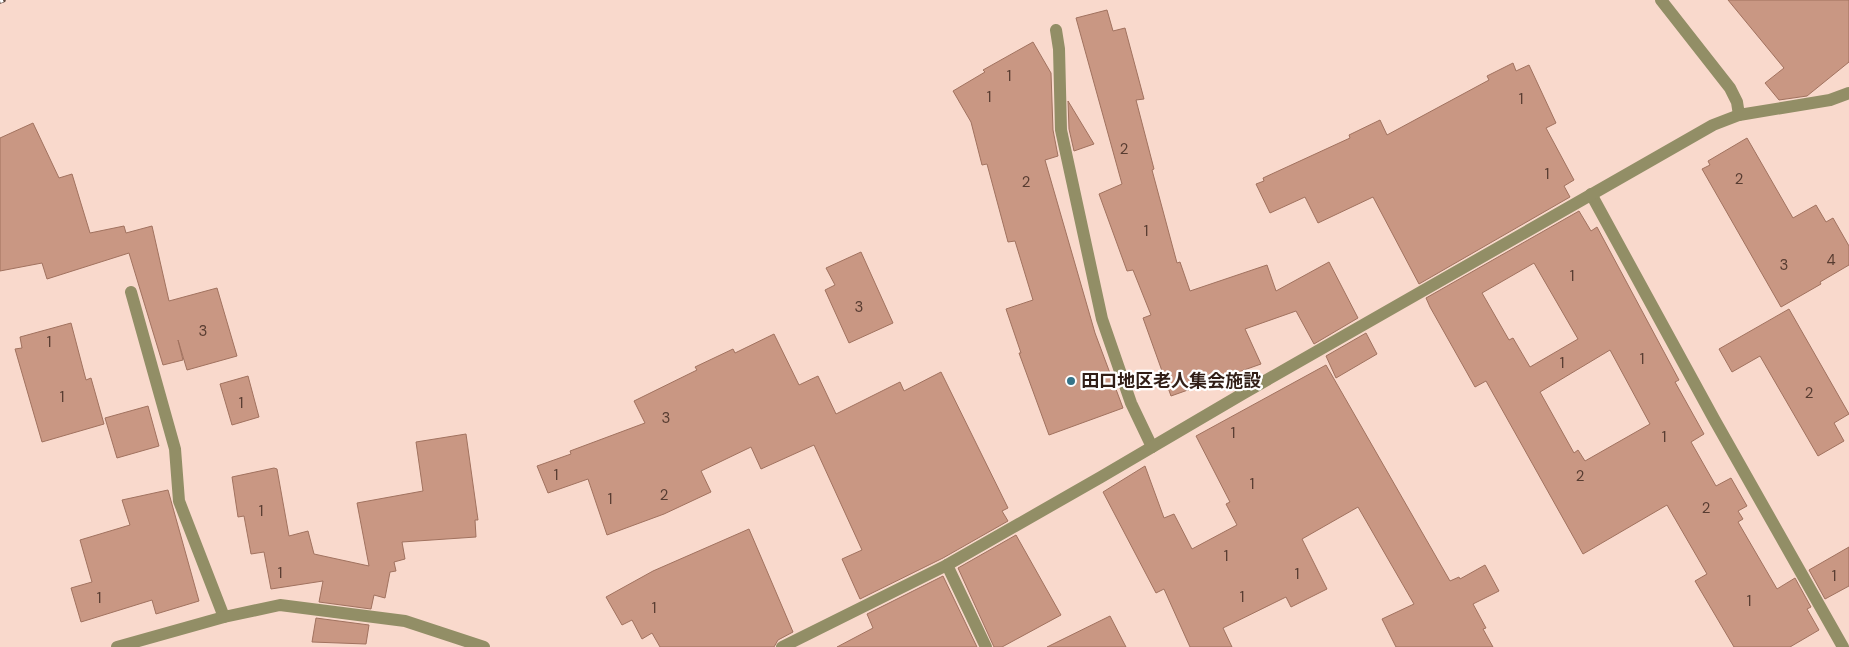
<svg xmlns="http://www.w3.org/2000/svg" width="1849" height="647" viewBox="0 0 1849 647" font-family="'DM Sans','Noto Sans JP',sans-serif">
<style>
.building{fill:#c99783;stroke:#a1725f;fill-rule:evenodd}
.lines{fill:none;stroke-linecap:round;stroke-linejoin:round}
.minor{stroke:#928e66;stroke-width:12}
.rail-casing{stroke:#5c463d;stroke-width:5.5}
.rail{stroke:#fff;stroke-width:4;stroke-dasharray:11;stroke-linecap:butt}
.poi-dot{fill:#357489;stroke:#fff;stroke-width:2}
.labels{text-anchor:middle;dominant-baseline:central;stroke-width:4.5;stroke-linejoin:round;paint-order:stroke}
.number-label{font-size:15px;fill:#573c31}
.poi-label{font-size:18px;font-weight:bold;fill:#311e16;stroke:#fff;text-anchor:start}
</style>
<rect width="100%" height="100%" fill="#f9d9cc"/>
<g class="building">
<polygon points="1728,0 1849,0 1849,62 1807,96 1779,100 1765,83 1784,68"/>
<polygon points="1107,10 1113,31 1125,28 1144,99 1136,100 1154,169 1152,170 1177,263 1180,262 1190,291 1267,265 1276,291 1329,262 1358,318 1314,344 1296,311 1245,329 1261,364 1171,396 1143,318 1151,315 1133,270 1127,271 1099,194 1122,184 1076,18"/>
<polygon points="1033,42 1051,73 1053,130 1058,156 1045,160 1095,333 1123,408 1049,435 1019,353 1021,353 1006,309 1033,300 1015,241 1008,242 987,164 982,165 971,122 953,91 985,72 983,70"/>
<polygon points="1513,63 1516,71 1529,65 1556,123 1546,128 1574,180 1564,186 1570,197 1419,284 1373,197 1318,223 1305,197 1270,213 1256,184 1264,181 1263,178 1350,138 1349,135 1380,120 1387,135 1489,80 1487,76"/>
<polygon points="1068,101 1094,144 1074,151 1069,129"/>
<polygon points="33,123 59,178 72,174 90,233 124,226 126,233 152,226 169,301 217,288 237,356 187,370 178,340 183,360 163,365 129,253 47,279 42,263 0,271 0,138"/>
<polygon points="1747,138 1793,218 1816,205 1826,222 1833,218 1849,246 1849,265 1820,282 1821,284 1781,307 1702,169 1710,165 1708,161"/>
<path d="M1579,211L1591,231L1597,227L1679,380L1675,382L1704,434L1691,442L1716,486L1731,478L1747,506L1738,511L1743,519L1738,522L1777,589L1795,578L1811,607L1807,609L1819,630L1790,647H1734L1695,581L1707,574L1667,505L1583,554L1486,381L1475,387L1430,307L1426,298ZM1534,263L1578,339L1530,367L1513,338L1509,340L1482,293ZM1610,350L1650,424L1585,461L1578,450L1574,453L1540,392Z"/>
<polygon points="861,252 893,323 849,343 825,290 835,285 826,268"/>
<polygon points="1789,309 1849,414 1834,423 1844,441 1818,456 1760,356 1732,372 1719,349"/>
<polygon points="71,323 86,380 91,378 104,424 42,442 15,349 22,348 20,337"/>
<polygon points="1366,333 1377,354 1336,378 1326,356"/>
<polygon points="774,334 799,385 818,376 836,414 900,382 904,391 941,372 1008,508 1002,511 1008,521 943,558 860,599 842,559 862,550 814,445 761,469 751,447 701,471 711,492 664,514 607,535 588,479 548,493 537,466 571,454 570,451 645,423 634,401 697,370 695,367 733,349 735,353"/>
<polygon points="1326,365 1450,581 1459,577 1460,579 1485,565 1499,591 1473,604 1486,628 1483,629 1493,647 1396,647 1382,619 1414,604 1358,507 1302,539 1327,589 1291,607 1286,597 1223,628 1232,647 1190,647 1164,589 1156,593 1103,492 1145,466 1164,518 1174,514 1192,549 1237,525 1226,504 1230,502 1196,436"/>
<polygon points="248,376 259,417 232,425 220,384"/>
<polygon points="148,406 159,446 117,458 105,418"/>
<polygon points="466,434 478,520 475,520 476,537 402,542 405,559 394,562 396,571 390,572 385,598 374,595 371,609 319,602 323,581 271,589 264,552 251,554 244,516 238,517 232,477 274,468 277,469 289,536 308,531 314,554 369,566 357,503 423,491 416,442"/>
<polygon points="168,490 199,601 156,614 152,600 81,622 71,588 92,582 80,540 130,525 122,500"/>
<polygon points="749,529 793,632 778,640 774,647 660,647 652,633 642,639 632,620 622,625 606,597 653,571"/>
<polygon points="1016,535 1061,615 1002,647 994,647 958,568"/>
<polygon points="1849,547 1849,586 1825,599 1809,570"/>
<polygon points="943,576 977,647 837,647 873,628 867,614"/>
<polygon points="1110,616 1126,647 1047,647"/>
<polygon points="316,618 369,625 366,644 312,642"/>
</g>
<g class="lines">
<g class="minor">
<polyline points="1661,0 1730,88 1737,102 1739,115"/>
<polyline points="1056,30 1059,49 1061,130 1102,319 1131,403 1152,447"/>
<polyline points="1591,194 1714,419 1843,647"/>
<polyline points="131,292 175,449 179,501 224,617"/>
<polyline points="947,565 986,647"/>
<polyline points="117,647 224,617 280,605 405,621 484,647"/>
<polyline points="782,647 947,565 1101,477 1244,393 1713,125 1739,115 1830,100 1849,93"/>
</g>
<g class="rail-casing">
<polyline id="rail" points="0,1 3,0"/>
</g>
<use href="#rail" class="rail"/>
</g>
<circle class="poi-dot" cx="1071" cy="381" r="5"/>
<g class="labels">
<g class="number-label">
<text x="1009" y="76">1</text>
<text x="989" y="97">1</text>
<text x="1521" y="99">1</text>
<text x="1124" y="149">2</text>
<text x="1547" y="174">1</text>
<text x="1739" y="179">2</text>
<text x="1026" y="182">2</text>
<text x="1146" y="231">1</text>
<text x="1831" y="260">4</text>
<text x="1784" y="265">3</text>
<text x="1572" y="276">1</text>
<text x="859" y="307">3</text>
<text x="203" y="331">3</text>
<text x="49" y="342">1</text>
<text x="1642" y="359">1</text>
<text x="1562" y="363">1</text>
<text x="1809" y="393">2</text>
<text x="62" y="397">1</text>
<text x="241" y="403">1</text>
<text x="666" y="418">3</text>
<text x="1233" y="433">1</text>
<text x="1664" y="437">1</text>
<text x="556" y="475">1</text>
<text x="1580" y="476">2</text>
<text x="1252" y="484">1</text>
<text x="664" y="495">2</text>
<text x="610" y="499">1</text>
<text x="1706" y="508">2</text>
<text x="261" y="511">1</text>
<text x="1226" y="556">1</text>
<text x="280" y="573">1</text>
<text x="1297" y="574">1</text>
<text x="1834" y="576">1</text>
<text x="1242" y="597">1</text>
<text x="99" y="598">1</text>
<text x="1749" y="601">1</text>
<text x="654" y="608">1</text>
</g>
<g class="poi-label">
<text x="1081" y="381">田口地区老人集会施設</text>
</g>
</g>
</svg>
